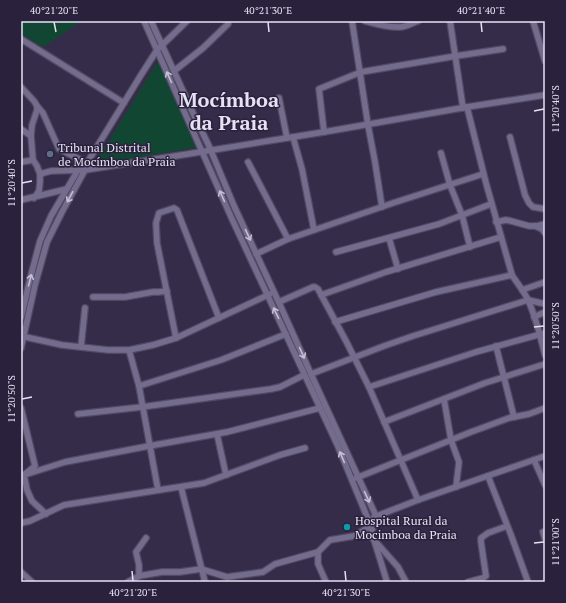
<svg xmlns="http://www.w3.org/2000/svg" width="566" height="603" viewBox="0 0 566 603" font-family="'PT Serif',serif">
<style>
.green{fill:#114732}
.lines{fill:none;stroke-linecap:round;stroke-linejoin:round}
.minor-casing{stroke:#514a61;stroke-width:8}
.minor{stroke:#746c8c;stroke-width:5.5}
.oneway{stroke:#c4bfd5}
.ticks{fill:none;stroke:#e6e2f4;stroke-width:1.5}
.service-dot{fill:#5c6f8a;stroke:#2a223d;stroke-width:1.5}
.culture-dot{fill:#0f9aa8;stroke:#2a223d;stroke-width:1.5}
.labels{text-anchor:middle;dominant-baseline:central;stroke-width:3;stroke-linejoin:round;paint-order:stroke}
.poi-label{font-size:12px;fill:#e6e2f4;stroke:#2a223d;text-anchor:start}
.town-label{font-size:20px;font-weight:bold;fill:#e6e2f4;stroke:#2a223d}
.neatline{fill:none;stroke:#e6e2f4;stroke-width:1.5}
.ticks-label{font-size:10px;text-anchor:middle;fill:#e6e2f4}
</style>
<rect width="100%" height="100%" fill="#342c48"/>
<g class="green">
<polygon points="21,21 82,21 43,47 21,34"/>
<polygon points="158,61 198,147 94,165"/>
</g>
<g class="lines">
<g class="minor-casing">
<g id="minor">
<polyline points="144,21 232,219 337,444 368,519 374,524"/>
<path d="M151,21L193,113L209,146L234,206L280,305L315,383L376,516C374,524 374,529 369,535L374,540L380,559L387,582"/>
<polyline points="352,21 368,125 375,162 382,207"/>
<path d="M365,21C376,24 388,28 400,27C406,27 412,23 418,21"/>
<polyline points="450,21 463,108"/>
<polyline points="533,21 545,61"/>
<polyline points="21,39 124,103"/>
<polyline points="174,71 203,48 228,24 228,21"/>
<polyline points="21,87 34,101 37,106 37,110 32,125 31,136 33,160 37,166 40,174 40,182 39,191 34,198"/>
<polyline points="279,98 287,138"/>
<polyline points="37,106 43,113 59,149 87,163"/>
<path d="M467,107L486,183L512,275C517,283 523,290 527,298C536,316 540,336 545,355"/>
<polyline points="21,129 31,136"/>
<polyline points="324,132 319,89 361,72 456,56 503,49"/>
<polyline points="293,137 302,169 314,230"/>
<polyline points="510,137 525,195 529,203 533,207 545,209"/>
<polyline points="441,153 450,185 462,215 470,247"/>
<polyline points="21,162 33,160"/>
<polyline points="248,162 288,239"/>
<polyline points="40,174 51,171 85,170 188,154 293,137 324,132 467,107 545,95"/>
<polyline points="21,200 67,189"/>
<polyline points="496,222 506,220 511,221 529,226 537,226 545,224"/>
<polyline points="535,226 542,229 545,233"/>
<polyline points="389,238 398,269"/>
<polyline points="336,252 439,224 491,204"/>
<polyline points="256,254 288,239 393,203 483,174"/>
<polyline points="522,290 545,282"/>
<polyline points="321,295 386,272 501,237"/>
<polyline points="93,297 125,297 153,292 158,292 167,291"/>
<polyline points="279,302 313,287 315,287 318,289 346,341 369,387 418,500"/>
<polyline points="534,317 545,312"/>
<polyline points="21,318 30,279 40,241 51,216 71,182 78,170 87,163 141,75 157,50 187,21"/>
<polyline points="335,322 436,292 512,275"/>
<polyline points="21,336 62,345 108,350 129,350 153,345 176,338 270,294"/>
<polyline points="176,338 157,243 156,223 159,213 174,208 177,210 219,318"/>
<polyline points="496,346 514,417"/>
<polyline points="81,347 85,308"/>
<polyline points="21,348 35,285 47,242 62,212 85,170 86,167"/>
<polyline points="129,350 139,386 158,490"/>
<polyline points="311,374 384,346 413,336 528,300 545,304"/>
<polyline points="139,386 221,360 286,334"/>
<polyline points="369,387 476,352 545,333"/>
<polyline points="444,399 451,440 459,462 456,487"/>
<polyline points="21,408 35,466 24,475 27,490 32,501 46,514"/>
<polyline points="78,414 142,407 271,389 280,387 304,375"/>
<polyline points="384,422 485,383 545,364"/>
<polyline points="217,434 226,475"/>
<polyline points="534,460 545,485"/>
<polyline points="488,476 511,535 528,582"/>
<polyline points="21,477 24,475 65,462 149,446 227,432 320,408"/>
<polyline points="356,478 471,432 509,418 529,414 545,408"/>
<polyline points="181,487 205,582"/>
<polyline points="374,517 418,500 545,456"/>
<polyline points="21,523 30,521 64,505 204,483 280,455 305,448"/>
<polyline points="543,532 545,539"/>
<polyline points="375,541 398,567 406,582"/>
<polyline points="318,552 318,564 326,582"/>
<polyline points="21,572 32,582"/>
<polyline points="139,576 139,565 136,552 146,538"/>
<polyline points="128,582 139,576 162,572 180,572 201,569 227,577 263,572 275,564 318,552 330,540 354,536 374,524"/>
<polyline points="468,582 483,578 486,576 481,542 481,538 488,533 507,526"/>
</g>
</g>
<use href="#minor" class="minor"/>
</g>
<defs><path id="oneway-shaft" d="M-6 0H5M1.5-3L5.5 0L1.5 3" fill="none" stroke-width="1.6" stroke-linecap="round" stroke-linejoin="round"/></defs>
<g class="oneway">
<use href="#oneway-shaft" transform="translate(169 77) rotate(-114)"/>
<use href="#oneway-shaft" transform="translate(222 196) rotate(-114)"/>
<use href="#oneway-shaft" transform="translate(70 197) rotate(118)"/>
<use href="#oneway-shaft" transform="translate(248 235) rotate(65)"/>
<use href="#oneway-shaft" transform="translate(30 280) rotate(-76)"/>
<use href="#oneway-shaft" transform="translate(276 313) rotate(-116)"/>
<use href="#oneway-shaft" transform="translate(302 353) rotate(66)"/>
<use href="#oneway-shaft" transform="translate(342 457) rotate(-113)"/>
<use href="#oneway-shaft" transform="translate(367 497) rotate(65)"/>
</g>
<path class="ticks" d="M54,22L56,32M268,22L269,32M481,22L482,32M534,111L544,109M22,183L32,181M534,327L544,326M22,399L32,397M534,543L544,542M132,571L133,581M345,571L346,581"/>
<circle class="service-dot" cx="50" cy="154" r="4"/>
<circle class="culture-dot" cx="347" cy="527" r="4"/>
<g class="labels">
<g class="poi-label">
<text x="58" y="147">Tribunal Distrital<tspan x="58" dy="14">de Mocímboa da Praia</tspan></text>
<text x="355" y="520">Hospital Rural da<tspan x="355" dy="14">Mocimboa da Praia</tspan></text>
</g>
<g class="town-label">
<text x="229" y="99">Mocímboa<tspan x="229" dy="23">da Praia</tspan></text>
</g>
</g>
<rect width="566" height="603" fill="none" stroke="#2a223d" stroke-width="44"/>
<rect x="22" y="22" width="522" height="559" class="neatline"/>
<g class="ticks-label">
<text x="54" y="14">40°21'20"E</text>
<text x="268" y="14">40°21'30"E</text>
<text x="481" y="14">40°21'40"E</text>
<text transform="translate(555 109) rotate(-90)" y="4">11°20'40"S</text>
<text transform="translate(11 183) rotate(-90)" y="4">11°20'40"S</text>
<text transform="translate(555 326) rotate(-90)" y="4">11°20'50"S</text>
<text transform="translate(11 399) rotate(-90)" y="4">11°20'50"S</text>
<text transform="translate(555 542) rotate(-90)" y="4">11°21'00"S</text>
<text x="133" y="596">40°21'20"E</text>
<text x="346" y="596">40°21'30"E</text>
</g>
</svg>
